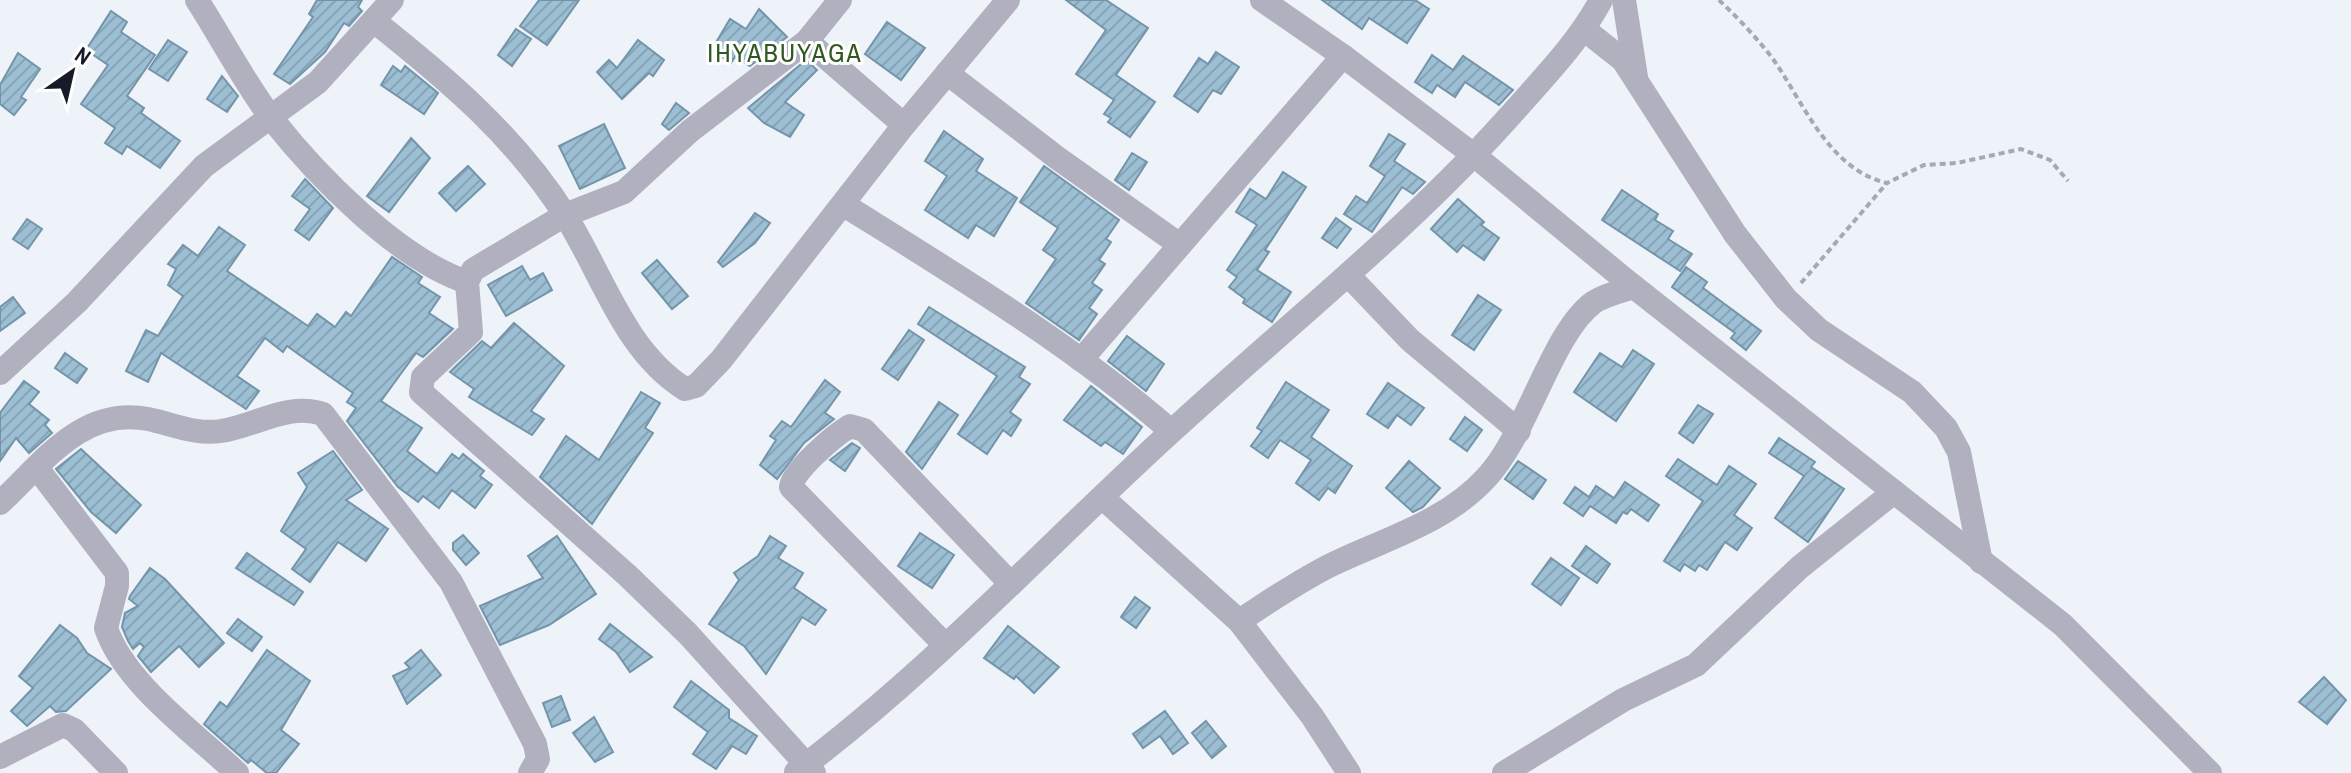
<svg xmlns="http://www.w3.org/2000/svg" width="2351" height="773" viewBox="0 0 2351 773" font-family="'Archivo Narrow',sans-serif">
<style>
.building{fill:url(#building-hatch);stroke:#7495a9;stroke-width:2}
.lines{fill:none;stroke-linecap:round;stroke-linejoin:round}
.path{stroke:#a4a9b2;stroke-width:4;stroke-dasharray:6 4;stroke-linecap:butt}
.street{stroke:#b0b0bf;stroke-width:24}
.labels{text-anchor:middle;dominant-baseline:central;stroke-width:6;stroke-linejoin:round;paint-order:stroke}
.quarter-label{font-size:26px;letter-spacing:2px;fill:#2f591f;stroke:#fff}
</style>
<defs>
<pattern id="building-hatch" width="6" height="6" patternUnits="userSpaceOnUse" patternTransform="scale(2)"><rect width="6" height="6" fill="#9dbfd4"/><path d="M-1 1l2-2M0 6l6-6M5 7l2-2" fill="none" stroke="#86a4b6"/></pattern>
</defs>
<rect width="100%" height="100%" fill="#eef2f9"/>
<g class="building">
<polygon points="317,0 362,0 358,7 362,11 349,26 344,23 325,52 290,84 274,74 313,17 309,14"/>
<polygon points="539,0 579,0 547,45 520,26"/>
<polygon points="1066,0 1106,0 1148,28 1116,75 1155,102 1130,137 1108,122 1111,118 1104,114 1114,100 1076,74 1106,30"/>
<polygon points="1322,0 1415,0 1429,9 1407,43 1369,18 1362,29"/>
<polygon points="759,9 787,37 750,66 735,57 731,63 711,51 730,19 746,29"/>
<polygon points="111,11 127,22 121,32 155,55 127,96 144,108 141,113 180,141 160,168 127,146 122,154 105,143 115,128 81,104 108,65 86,50"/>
<polygon points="887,22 925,48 901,80 865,54"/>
<polygon points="516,29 531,39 512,66 498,55"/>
<polygon points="168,40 187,52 168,81 149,69"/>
<polygon points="638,40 664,60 653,76 649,73 622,99 597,72 609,60 617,68"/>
<polygon points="1216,52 1239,67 1221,94 1213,90 1198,112 1174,96 1199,58 1208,64"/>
<polygon points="18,53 40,69 21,97 26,100 14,115 0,104 0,85"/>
<polygon points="1432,55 1453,70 1463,56 1513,90 1499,105 1465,82 1455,97 1437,85 1432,93 1415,82"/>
<polygon points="806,60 817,70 785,102 804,115 790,137 764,123 748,108"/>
<polygon points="393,66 401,72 405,66 438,93 424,114 381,85"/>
<polygon points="222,76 238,96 227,112 207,99"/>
<polygon points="676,103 689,113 669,130 662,124"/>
<polygon points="604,124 625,168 580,189 559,146"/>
<polygon points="944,131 983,159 976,171 1017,198 994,236 976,225 968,238 925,210 947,176 925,161"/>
<polygon points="1389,134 1405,144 1394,161 1425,182 1413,194 1402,187 1372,232 1344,214 1356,196 1367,203 1385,176 1370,166"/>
<polygon points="411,138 430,158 389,212 367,196"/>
<polygon points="1132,153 1147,162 1129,190 1115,180"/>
<polygon points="468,166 485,184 456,211 439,193"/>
<polygon points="1044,166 1119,220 1106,239 1111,242 1099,260 1105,264 1092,283 1102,290 1089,308 1097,314 1079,340 1026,303 1056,259 1043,250 1058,228 1020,202"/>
<polygon points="1283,172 1306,187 1265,250 1269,252 1257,270 1291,292 1272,322 1243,303 1245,299 1229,287 1237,277 1227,270 1257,225 1236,212 1250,189 1266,199"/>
<polygon points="305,179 333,208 309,240 295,230 310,209 292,196"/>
<polygon points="1622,190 1658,214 1655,220 1673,231 1668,239 1692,254 1680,271 1602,220"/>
<polygon points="1458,199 1484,222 1481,225 1499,238 1484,260 1463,245 1457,252 1431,229"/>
<polygon points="755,213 770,223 755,243 723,267 718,262"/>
<polygon points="1336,218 1351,229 1337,248 1322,238"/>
<polygon points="27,219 42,229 28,249 13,239"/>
<polygon points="219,227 245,245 227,271 308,326 317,314 335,327 346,312 351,316 392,257 422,277 418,283 440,297 429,313 453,329 423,357 416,353 381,401 422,428 407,451 437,474 452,454 459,459 463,454 484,471 480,476 492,485 475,508 452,490 439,508 423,496 418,502 398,487 347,421 356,408 347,402 353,393 287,346 283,352 265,338 237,376 259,391 246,409 161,353 148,382 126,371 146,330 158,336 183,296 168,285 176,269 168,264 183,245 198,256"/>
<polygon points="657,260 688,296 672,309 642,273"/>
<polygon points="522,266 530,280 543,273 552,290 506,316 488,285"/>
<polygon points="1686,267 1707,282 1703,288 1761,331 1746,350 1731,338 1735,333 1672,287"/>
<polygon points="1478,295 1501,310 1474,350 1452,335"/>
<polygon points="13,297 25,313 0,331 0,307"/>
<polygon points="929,307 1025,367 1019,377 1030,384 1010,412 1021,420 1011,436 1003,430 987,454 958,434 997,376 918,324"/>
<polygon points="514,323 564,366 531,411 544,419 532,435 469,397 474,389 450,372 482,341 491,348"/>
<polygon points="909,330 924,340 898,380 882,369"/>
<polygon points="1127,336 1164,364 1146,391 1108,361"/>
<polygon points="1633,350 1654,364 1616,421 1574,392 1600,353 1622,367"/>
<polygon points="65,353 87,369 77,383 55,368"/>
<polygon points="825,380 840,392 825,413 834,419 804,443 777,479 760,465 776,440 770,436 782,421 791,427"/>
<polygon points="24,381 39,392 29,404 49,420 45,425 52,433 29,453 16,438 0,461 0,413"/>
<polygon points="1286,382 1329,410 1311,437 1352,466 1335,493 1328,488 1319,500 1296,483 1311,460 1280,440 1268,458 1251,446 1262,431 1257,428"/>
<polygon points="1388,383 1424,408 1411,425 1397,415 1388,428 1367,414"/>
<polygon points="1091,386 1142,427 1123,454 1105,442 1101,446 1064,420"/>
<polygon points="641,392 660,403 645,428 653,433 592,524 540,477 566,436 599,460"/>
<polygon points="939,402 958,415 922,469 906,452"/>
<polygon points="1698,405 1713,414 1693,443 1679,433"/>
<polygon points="1465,417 1482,430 1467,451 1450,439"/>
<polygon points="1779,438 1815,462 1811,467 1844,489 1808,542 1775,518 1804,476 1769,453"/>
<polygon points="852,443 860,448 845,471 830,460"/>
<polygon points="81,449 141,505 116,533 91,512 56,469"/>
<polygon points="333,451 362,490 346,500 388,529 366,561 338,542 310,582 292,569 306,549 281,531 307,487 298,473"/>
<polygon points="1678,459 1717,485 1729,466 1756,484 1734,515 1752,528 1737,550 1725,542 1707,570 1699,565 1695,571 1684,564 1680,571 1664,561 1703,501 1666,476"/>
<polygon points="1409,461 1440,488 1423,507 1413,512 1386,488"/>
<polygon points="1518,461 1546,480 1533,499 1505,479"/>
<polygon points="1625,482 1659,505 1648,521 1631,509 1627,514 1623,512 1616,523 1590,506 1583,516 1564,503 1575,487 1589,497 1596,486 1614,498"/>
<polygon points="920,533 954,555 932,588 898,566"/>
<polygon points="463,535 479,553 466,565 453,550 453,543"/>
<polygon points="557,536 596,594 549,625 500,645 480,606 543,578 528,556"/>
<polygon points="770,536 786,546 778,558 803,573 794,588 826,610 815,625 802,617 766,674 744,646 709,624 739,580 734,573 758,556"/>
<polygon points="1586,546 1610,564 1597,583 1572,566"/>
<polygon points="247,553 303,592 294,605 236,568"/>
<polygon points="1551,558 1579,578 1561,605 1532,584"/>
<polygon points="150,568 165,579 224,643 199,667 179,646 151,672 138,656 144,647 140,643 133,649 128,641 122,627 125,613 138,606 129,599 130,596"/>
<polygon points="1135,597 1150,608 1136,628 1121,617"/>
<polygon points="238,619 262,637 252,651 227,633"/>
<polygon points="610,624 652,657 630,672 616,652 599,639"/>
<polygon points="60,625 77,638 87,653 111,669 66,711 56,712 50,706 27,726 11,711 33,688 19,676"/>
<polygon points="1008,626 1059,667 1034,693 1016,676 1014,679 984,658"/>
<polygon points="267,650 310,681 281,730 299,744 276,773 267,773 251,760 248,763 204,724 220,702 227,707"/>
<polygon points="421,650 441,675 407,704 393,676 410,668 405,663"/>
<polygon points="2324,677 2346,700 2327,724 2299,702"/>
<polygon points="691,681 729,710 729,718 757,736 746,754 732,746 716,769 693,754 708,732 674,707"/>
<polygon points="561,696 570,720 552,727 543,703"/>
<polygon points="1165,711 1188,743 1173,754 1160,736 1143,748 1133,734"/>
<polygon points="594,717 613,752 595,762 573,733"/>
<polygon points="1206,721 1226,746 1212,758 1192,733"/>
</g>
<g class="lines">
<g class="path">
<path d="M1719,0C1738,18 1757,38 1773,59C1804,103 1828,169 1887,183L1924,165L1957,163L2021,149L2050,160L2068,181"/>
<polyline points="1801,283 1887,183"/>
</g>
<g class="street">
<path d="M197,0C222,39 244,82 272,119C317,176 398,259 467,282"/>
<polyline points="1262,0 1343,56 1475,156 1629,283 2063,625 2210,773"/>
<polyline points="1624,0 1636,77"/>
<path d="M374,21C446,78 515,136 565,215C602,273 624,351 685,389L696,386L721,360L904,125L1008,0"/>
<polyline points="1585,30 1623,60 1735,234 1786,299 1819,330 1912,392 1946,428 1959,452 1981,562"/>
<polyline points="807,41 904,125"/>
<polyline points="947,73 1056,157 1180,245"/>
<path d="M844,205C956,275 1071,344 1171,431"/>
<polyline points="1348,275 1410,340 1519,431"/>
<polyline points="1081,360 1343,56"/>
<polyline points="0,373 77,302 204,166 318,82 392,0"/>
<path d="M37,468L117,573V586L106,628C124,683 196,734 237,773"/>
<polyline points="1103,498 1239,621 1312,716 1349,773"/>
<path d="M0,503C43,463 82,406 148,419C172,424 196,435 221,431C255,426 289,402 323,414L451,582L535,744L538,759L530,773"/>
<path d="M1239,621C1270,601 1300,580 1333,564C1385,539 1446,522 1486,478C1528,434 1551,333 1594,302C1605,295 1621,291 1634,287"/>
<path d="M945,645L791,487C792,471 835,435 850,426L864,430L1011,584"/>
<polyline points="0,757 63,725 74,730 116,773"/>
<path d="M796,772C932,670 1047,545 1172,431C1288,324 1412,227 1516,109C1547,74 1579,41 1601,0"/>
<polyline points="814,773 688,634 627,575 421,392 423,377 471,332 467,282 473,270 565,215 624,192 690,131 807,41 840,0"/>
<polyline points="1504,773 1623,700 1696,665 1800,567 1894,492"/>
</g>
</g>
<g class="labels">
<g class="quarter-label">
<text x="785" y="52">IHYABUYAGA</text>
</g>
</g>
<g transform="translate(72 72) rotate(34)" stroke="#ffffff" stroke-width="6" paint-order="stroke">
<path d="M0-6L14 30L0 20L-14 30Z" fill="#151c27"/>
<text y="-12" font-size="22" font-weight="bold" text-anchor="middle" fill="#151c27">N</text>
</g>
</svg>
